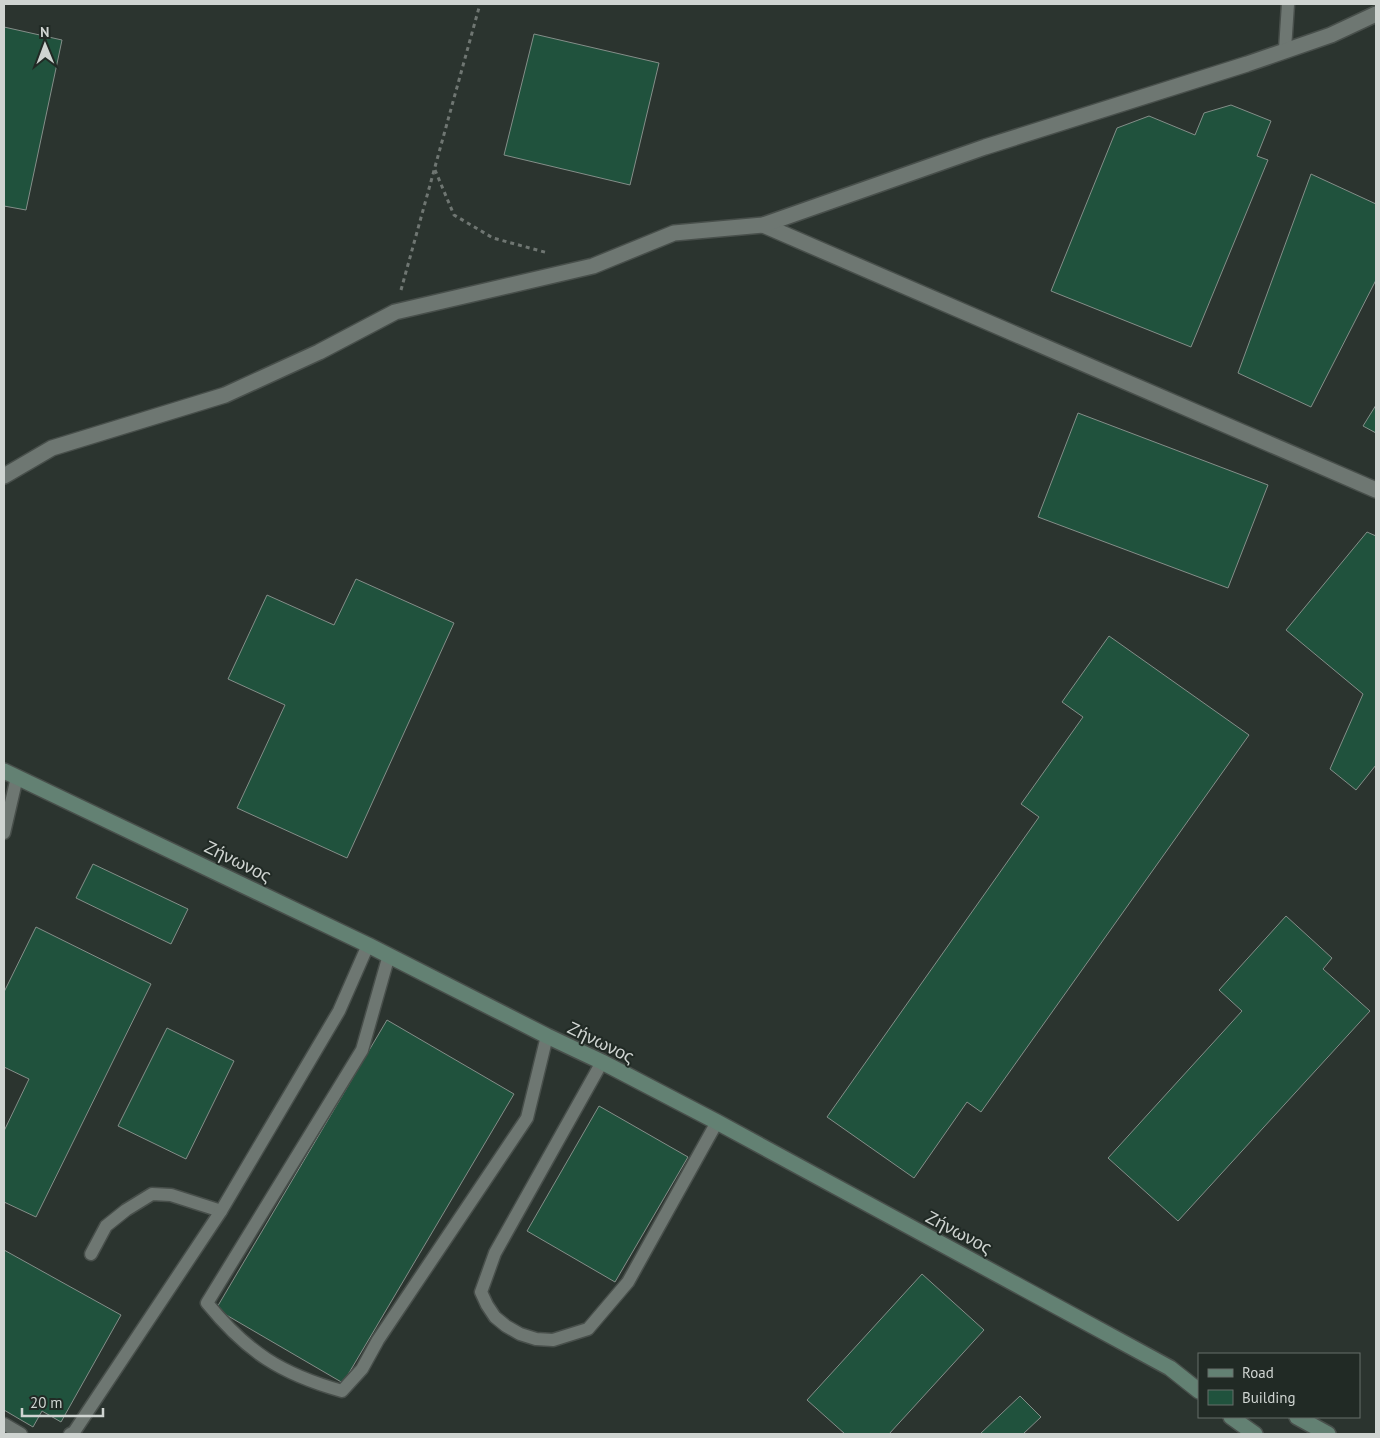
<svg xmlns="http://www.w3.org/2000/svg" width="1380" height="1438" viewBox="0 0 1380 1438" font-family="'PT Sans',sans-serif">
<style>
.building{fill:#20523d;stroke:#848e89}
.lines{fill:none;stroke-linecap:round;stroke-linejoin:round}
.lane-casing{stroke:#484f4b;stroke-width:15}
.street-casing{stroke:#484f4b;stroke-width:18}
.secondary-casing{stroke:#484f4b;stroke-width:18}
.path{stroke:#6f7672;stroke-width:3;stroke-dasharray:4 4;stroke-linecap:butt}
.lane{stroke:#6e7772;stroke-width:12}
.street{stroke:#6e7772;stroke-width:15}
.secondary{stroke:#638173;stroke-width:15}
.labels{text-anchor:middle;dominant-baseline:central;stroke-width:4;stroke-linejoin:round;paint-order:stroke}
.street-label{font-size:18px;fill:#cfd4d1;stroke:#212a25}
</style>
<rect width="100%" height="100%" fill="#2b342f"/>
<g class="building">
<polygon points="4,27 62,40 26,210 4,206"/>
<polygon points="534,34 659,63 630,185 504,155"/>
<polygon points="1231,105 1271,121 1257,156 1268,160 1191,347 1051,291 1117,128 1149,116 1195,135 1204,113"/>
<polygon points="1311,174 1376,204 1376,280 1311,407 1238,373"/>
<polygon points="1376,405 1376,433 1363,426"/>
<polygon points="1078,413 1268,485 1228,588 1038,517"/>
<polygon points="1367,532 1376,536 1376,765 1356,790 1330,769 1363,694 1286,630"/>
<polygon points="356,579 454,623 347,858 237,808 285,705 228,679 267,595 334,625"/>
<polygon points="1109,636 1249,735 981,1112 967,1102 914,1178 827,1117 1039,817 1021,804 1083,717 1062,702"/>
<polygon points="93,864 188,909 171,944 76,898"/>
<polygon points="1286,916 1332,958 1323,969 1370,1011 1178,1221 1108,1158 1242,1011 1219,990"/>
<polygon points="36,927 151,984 36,1217 4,1202 4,1131 29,1079 4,1067 4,992"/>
<polygon points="387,1020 514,1094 343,1383 216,1309"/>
<polygon points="167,1028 234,1061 186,1159 118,1126"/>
<polygon points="599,1106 688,1157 615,1282 527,1231"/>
<polygon points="4,1250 121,1315 61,1422 42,1411 33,1427 4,1410"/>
<polygon points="922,1274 984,1330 889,1434 845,1434 807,1400"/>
<polygon points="1020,1396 1041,1417 1023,1434 980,1434"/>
</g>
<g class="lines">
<g class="lane-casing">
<g id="lane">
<polyline points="1285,49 1288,4"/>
<polyline points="4,833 17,777"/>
<path d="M389,955L362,1050L207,1303C247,1352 281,1374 342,1391L362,1369L378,1340L527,1118L547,1036"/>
<polyline points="602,1062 495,1253 481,1292 487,1305 495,1317 506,1326 520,1334 536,1339 553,1340 588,1329 628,1282 717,1122"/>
<polyline points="91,1254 106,1226 126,1210 152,1194 171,1195 221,1211"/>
<polyline points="4,1424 21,1434"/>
<polyline points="70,1434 74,1432 221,1211 339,1011 368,945"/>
</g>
</g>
<g class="street-casing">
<g id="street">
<polyline points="763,225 1376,490"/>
<polyline points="4,476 52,448 225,395 319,352 395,312 593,266 674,233 763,225 985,147 1247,64 1331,35 1376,14"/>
</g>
</g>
<g class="secondary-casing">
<g id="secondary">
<polyline points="4,771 368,945 547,1036 602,1062 717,1122 1170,1368 1199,1391"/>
<polyline points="1231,1417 1255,1434"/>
<polyline points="1297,1417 1328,1434"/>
</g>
</g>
<g class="path">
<polyline points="435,170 454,215 493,238 548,253"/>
<polyline points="401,290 480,4"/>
</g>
<use href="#lane" class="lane"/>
<use href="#street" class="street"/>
<use href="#secondary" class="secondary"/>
</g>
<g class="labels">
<g class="street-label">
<text transform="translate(238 861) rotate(26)">Ζήνωνος</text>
<text transform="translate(601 1042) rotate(26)">Ζήνωνος</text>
<text transform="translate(959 1232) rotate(28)">Ζήνωνος</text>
</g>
</g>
<rect width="1380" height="1438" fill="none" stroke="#cfd4d1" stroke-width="10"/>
<rect x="1198" y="1353" width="162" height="65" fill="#212a25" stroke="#676e6a"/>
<rect x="1208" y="1369" width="25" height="8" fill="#638173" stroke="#676e6a"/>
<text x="1242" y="1378" font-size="15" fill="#cfd4d1">Road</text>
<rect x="1208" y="1390" width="25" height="15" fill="#20523d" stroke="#676e6a"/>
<text x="1242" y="1403" font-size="15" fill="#cfd4d1">Building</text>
<g transform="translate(45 45) rotate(359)" stroke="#212a25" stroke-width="4" paint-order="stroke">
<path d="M0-4L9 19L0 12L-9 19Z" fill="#cfd4d1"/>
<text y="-8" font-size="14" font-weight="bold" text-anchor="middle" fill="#cfd4d1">N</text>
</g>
<path d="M22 1408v8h81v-8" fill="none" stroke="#cfd4d1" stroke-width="2.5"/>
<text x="30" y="1408" font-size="15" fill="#cfd4d1" stroke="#212a25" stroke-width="4" paint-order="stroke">20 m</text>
</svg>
